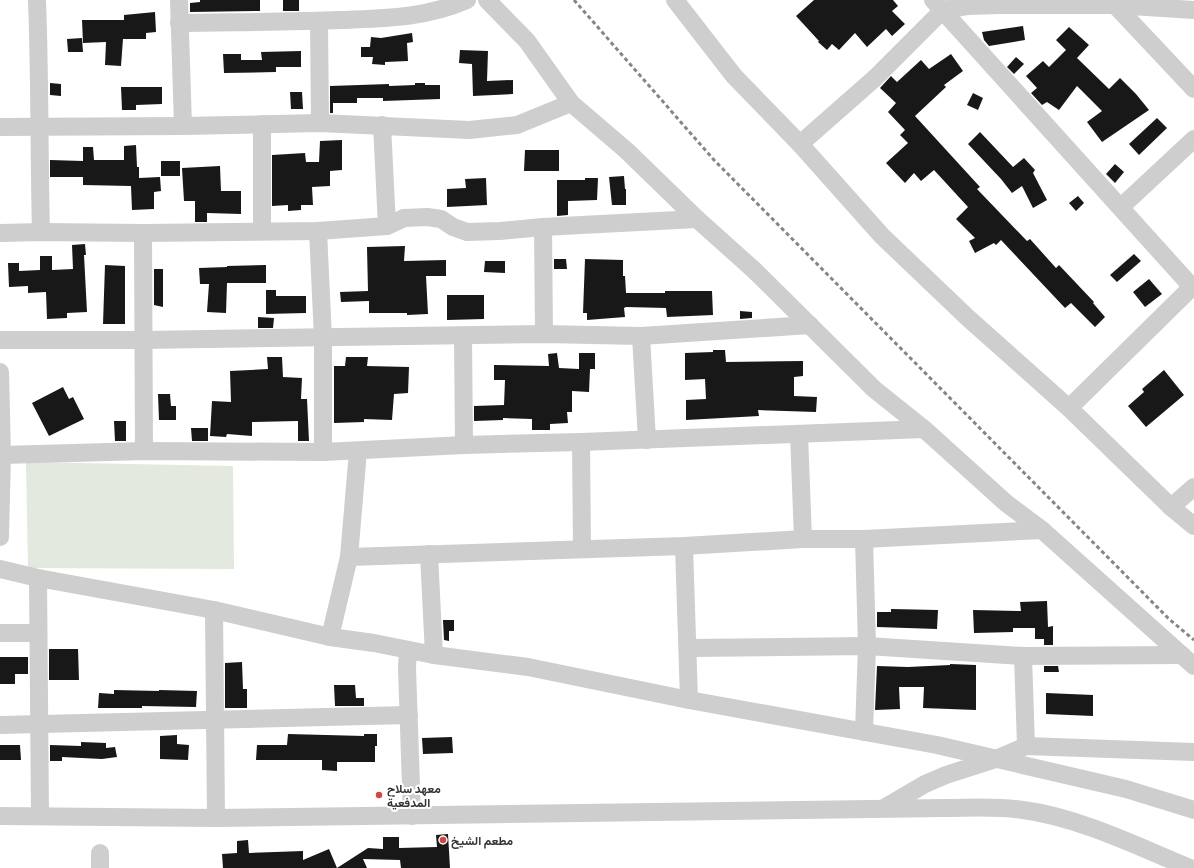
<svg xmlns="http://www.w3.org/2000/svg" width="1194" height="868" viewBox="0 0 1194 868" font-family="'Exo 2',Vazirmatn,sans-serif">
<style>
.green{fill:#e3e9de}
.building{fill:#181818}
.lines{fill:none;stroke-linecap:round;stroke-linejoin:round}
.minor{stroke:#cecece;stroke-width:18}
.rail{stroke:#868686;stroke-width:3;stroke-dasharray:4 3;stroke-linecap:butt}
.poi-dot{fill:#d74448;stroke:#fff;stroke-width:1.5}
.labels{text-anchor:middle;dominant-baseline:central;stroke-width:4;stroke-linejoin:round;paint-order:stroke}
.poi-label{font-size:12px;font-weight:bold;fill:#313131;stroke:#fff;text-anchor:start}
</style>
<rect width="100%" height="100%" fill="#fff"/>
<polygon class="green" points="26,462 233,466 234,569 28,568"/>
<g class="building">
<polygon points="200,0 260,0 260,11 190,12 190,3 200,2"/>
<rect x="283" y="0" width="16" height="11"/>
<polygon points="814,0 893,0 898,6 892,11 905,24 892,36 886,29 867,47 855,33 839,50 832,44 827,50 818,42 819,41 796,16"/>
<polygon points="155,12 156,32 146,33 146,39 123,39 121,66 105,65 106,42 83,43 82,20 124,20 124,15"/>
<polygon points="1023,26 1025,40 989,46 984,40 982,32"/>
<polygon points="1069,27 1089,45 1077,58 1109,89 1120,78 1136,94 1149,110 1102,142 1087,122 1102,111 1077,86 1059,110 1047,102 1042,105 1031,93 1037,88 1026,76 1043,61 1049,67 1066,50 1056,40"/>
<polygon points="412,33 413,42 407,43 408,61 385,62 385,65 372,64 373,57 361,57 361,47 370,47 371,37 381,38"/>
<polygon points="82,38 83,52 68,52 67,39"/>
<polygon points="460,50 488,51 487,81 513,80 513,94 473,96 472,64 459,63"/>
<polygon points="301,51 301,67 276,67 276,72 224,73 223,54 241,54 241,60 262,60 261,52"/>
<polygon points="951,54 963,71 944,85 946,87 915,116 980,187 977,189 1027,241 1030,239 1056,268 1059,265 1094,302 1093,303 1105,317 1095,327 1071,303 1065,308 1001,240 996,245 994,243 975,253 969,241 975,238 956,219 968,207 934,170 921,181 914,173 905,183 886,163 908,143 900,135 905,130 888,112 896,103 880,88 891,76 897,82 921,60 929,69"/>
<polygon points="1016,57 1024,64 1014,74 1007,67"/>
<polygon points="50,83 61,84 61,96 50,95"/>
<polygon points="415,83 425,83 425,85 440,85 440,99 383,101 383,98 357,98 357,103 333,103 333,113 330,113 330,86 389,84 389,86 415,85"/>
<polygon points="121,87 162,87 162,104 136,105 136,110 122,110"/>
<polygon points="290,92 302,92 303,109 291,109"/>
<polygon points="973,93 983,98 978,110 967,105"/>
<polygon points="1157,118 1167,128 1139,155 1129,144"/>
<polygon points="980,132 1013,167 1024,158 1035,170 1033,173 1047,200 1033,208 1022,186 1012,193 1001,179 968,144"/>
<polygon points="342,140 342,170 330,171 330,186 312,187 313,205 301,205 301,210 288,211 288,205 272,206 272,155 305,153 306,162 319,162 320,141"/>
<polygon points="136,145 137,167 139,167 139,178 160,177 161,191 154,192 154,209 132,210 131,186 83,185 83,177 50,177 50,160 83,161 83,147 93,147 94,160 124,160 124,146"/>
<polygon points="525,150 559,150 559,171 524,171"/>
<rect x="161" y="161" width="19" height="15"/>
<polygon points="1115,164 1124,172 1115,183 1106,174"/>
<polygon points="220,166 221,191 241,191 241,214 207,213 207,222 195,222 195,201 184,201 182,168"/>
<polygon points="624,176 625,189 626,189 626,205 612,205 609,177"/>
<polygon points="486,178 487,205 447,207 447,189 466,188 465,179"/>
<polygon points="585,178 598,178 597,200 568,201 568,215 557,216 557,180 585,180"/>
<polygon points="1078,196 1084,203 1076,211 1069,203"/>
<polygon points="85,244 86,255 84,255 87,312 67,313 67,318 47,319 46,292 28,293 28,286 9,287 8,263 19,263 19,271 40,270 40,256 52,256 52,270 73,269 72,245"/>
<polygon points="405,246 404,261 446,260 446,276 426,276 428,314 407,315 407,313 369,313 369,301 341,302 340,292 368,291 367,247"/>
<polygon points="1134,254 1141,261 1117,282 1110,275"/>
<polygon points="554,259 566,259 567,269 554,269"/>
<polygon points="585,259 623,260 623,276 625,276 626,293 665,293 665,291 712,291 713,315 667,317 666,308 626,307 624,308 625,317 587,320 587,313 583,313"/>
<polygon points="485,261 505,261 505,273 484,272"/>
<polygon points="105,265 125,266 125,324 103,324"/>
<polygon points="266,265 266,283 227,283 226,313 207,312 209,284 200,284 199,268 227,267 227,266"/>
<polygon points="154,269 163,269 163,307 154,305"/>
<polygon points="1149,279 1162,294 1145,307 1133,292"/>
<polygon points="266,290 276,290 276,296 306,296 306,313 266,314"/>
<polygon points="447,295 484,295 484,319 447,320"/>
<polygon points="740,311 752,312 752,318 740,319"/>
<polygon points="258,317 274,318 273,328 258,328"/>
<polygon points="713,350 725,350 726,362 803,361 803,376 794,377 794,396 817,397 816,412 758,410 759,416 686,420 686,400 706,399 705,379 685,380 685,353 713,352"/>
<polygon points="557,353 559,368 579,369 579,353 595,353 595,369 590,369 589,392 572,391 572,412 567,412 568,423 550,424 550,430 532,430 532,419 503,418 503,420 474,421 474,406 504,405 505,380 494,380 494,365 549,366 548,354"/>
<polygon points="267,357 282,357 283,377 302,378 301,399 307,399 309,441 298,441 298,421 252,422 252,436 227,434 226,437 210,436 212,401 231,402 230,371 268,369"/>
<polygon points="346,357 368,357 367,366 409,367 408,393 394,394 392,420 364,419 364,422 334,423 334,366 345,366"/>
<polygon points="1164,370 1184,395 1146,427 1128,406 1144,392 1142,389"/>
<polygon points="63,387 69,399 73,397 84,419 49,436 32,403"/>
<polygon points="158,394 170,394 171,406 176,406 176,420 159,420"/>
<polygon points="114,421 126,421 126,441 115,441"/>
<polygon points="191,428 208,428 208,441 192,441"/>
<polygon points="1047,601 1048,627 1053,626 1053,645 1044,645 1044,639 1035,639 1035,628 1013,628 1013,632 974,633 973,610 1021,611 1020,602"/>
<polygon points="891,609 938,610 937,629 877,627 877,612 891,612"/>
<polygon points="443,620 454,620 454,631 449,631 449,641 444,640"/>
<polygon points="49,649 78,649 79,680 49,680"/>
<polygon points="0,657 28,657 28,674 15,674 15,684 0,684"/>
<polygon points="242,662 243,689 247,689 247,708 225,708 225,663"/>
<polygon points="950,664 976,665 976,710 923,708 924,687 899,687 900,709 875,710 877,666 908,667 950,665"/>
<polygon points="1044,666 1058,666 1059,672 1044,672"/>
<polygon points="334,685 355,685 356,698 364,698 364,706 335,706"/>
<polygon points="114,690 159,691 159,690 197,691 196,707 142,706 142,708 98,708 99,693 114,694"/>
<polygon points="1046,693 1093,695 1093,716 1046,714"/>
<polygon points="288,734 364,736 364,734 377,734 377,746 375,746 375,762 337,762 337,771 322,770 322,760 256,760 257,745 287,745"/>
<polygon points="177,735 177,744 189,745 188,760 160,759 160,736"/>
<polygon points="452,737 453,753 423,754 422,738"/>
<polygon points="81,742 106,743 106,748 115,747 117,757 102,759 62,757 62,761 50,761 50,745 81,746"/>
<polygon points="0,745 20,745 21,760 0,760"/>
<polygon points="448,834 450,868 401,868 400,860 363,859 367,868 223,868 222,854 237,853 237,841 248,840 249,853 303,851 303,860 329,849 337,868 368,848 383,849 383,837 399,837 399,848 437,847 436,835"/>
</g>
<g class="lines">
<g class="minor">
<path d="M37,0C40,77 39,155 41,232"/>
<polyline points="179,0 183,126"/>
<polyline points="487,0 527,41 571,103 627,151 697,219 754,270 874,389 924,429 1006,503 1042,530 1194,666"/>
<polyline points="675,0 734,76 800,144 882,236 968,318 1069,408 1171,507 1194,526"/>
<polyline points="933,0 1192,287"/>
<polyline points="1115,5 1194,89"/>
<polyline points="319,21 320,123"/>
<path d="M179,23C233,22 288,22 342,20C387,18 425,18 467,0"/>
<polyline points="382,125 387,226"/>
<polyline points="0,127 183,126 320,123 469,130 517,125 571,103"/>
<polyline points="800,144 875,78 943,10 967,6 1000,5 1115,5 1194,10"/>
<polyline points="1121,207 1194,139"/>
<polyline points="543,227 544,334"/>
<polyline points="262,231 262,124"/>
<polyline points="318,231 323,338 323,452"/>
<polyline points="0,233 41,232 143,233 318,231 387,226 404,218 427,217 441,219 453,227 467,232 500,231 543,227 697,219"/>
<polyline points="143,233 144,451"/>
<polyline points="463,336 464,445"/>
<polyline points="641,336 647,440"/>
<polyline points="0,340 143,340 544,334 641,336 810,325"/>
<polyline points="0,372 2,455 0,537"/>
<polyline points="1069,408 1194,285"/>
<polyline points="799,434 803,539"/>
<polyline points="581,442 582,549"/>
<polyline points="2,455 144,451 323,452 464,445 581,442 924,429"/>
<polyline points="1171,507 1194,487"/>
<polyline points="864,539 867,646 864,732"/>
<polyline points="684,546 689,700"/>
<polyline points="429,554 434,655"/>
<polyline points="349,557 684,546 803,539 864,539 1042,530"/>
<polyline points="0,569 38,578 214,610 330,637 374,643 434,655 528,667 689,700 937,745 1126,789 1194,810"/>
<polyline points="38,578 40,816"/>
<polyline points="214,610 216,818"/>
<polyline points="0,633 38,633"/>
<polyline points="330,637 349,557 358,451"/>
<polyline points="688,648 867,646 1023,656 1182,655"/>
<polyline points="408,650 407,668 412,816"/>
<polyline points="1023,656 1026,746"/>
<polyline points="0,725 409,715"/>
<polyline points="884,808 925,784 946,775 996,759 1026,746 1194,752"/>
<path d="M0,816L216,818L944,808C970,808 997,806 1023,810C1078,817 1139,847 1190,868"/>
<polyline points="100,853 100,868"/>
</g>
<polyline class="rail" points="574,0 714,160 1169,619 1194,640"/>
</g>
<g class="poi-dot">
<circle cx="379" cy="795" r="4"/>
<circle cx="443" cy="840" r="4"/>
</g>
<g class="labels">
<g class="poi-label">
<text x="387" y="788">معهد سلاح<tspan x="387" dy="14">المدفعية</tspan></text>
<text x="451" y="840">مطعم الشيخ</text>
</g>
</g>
</svg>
